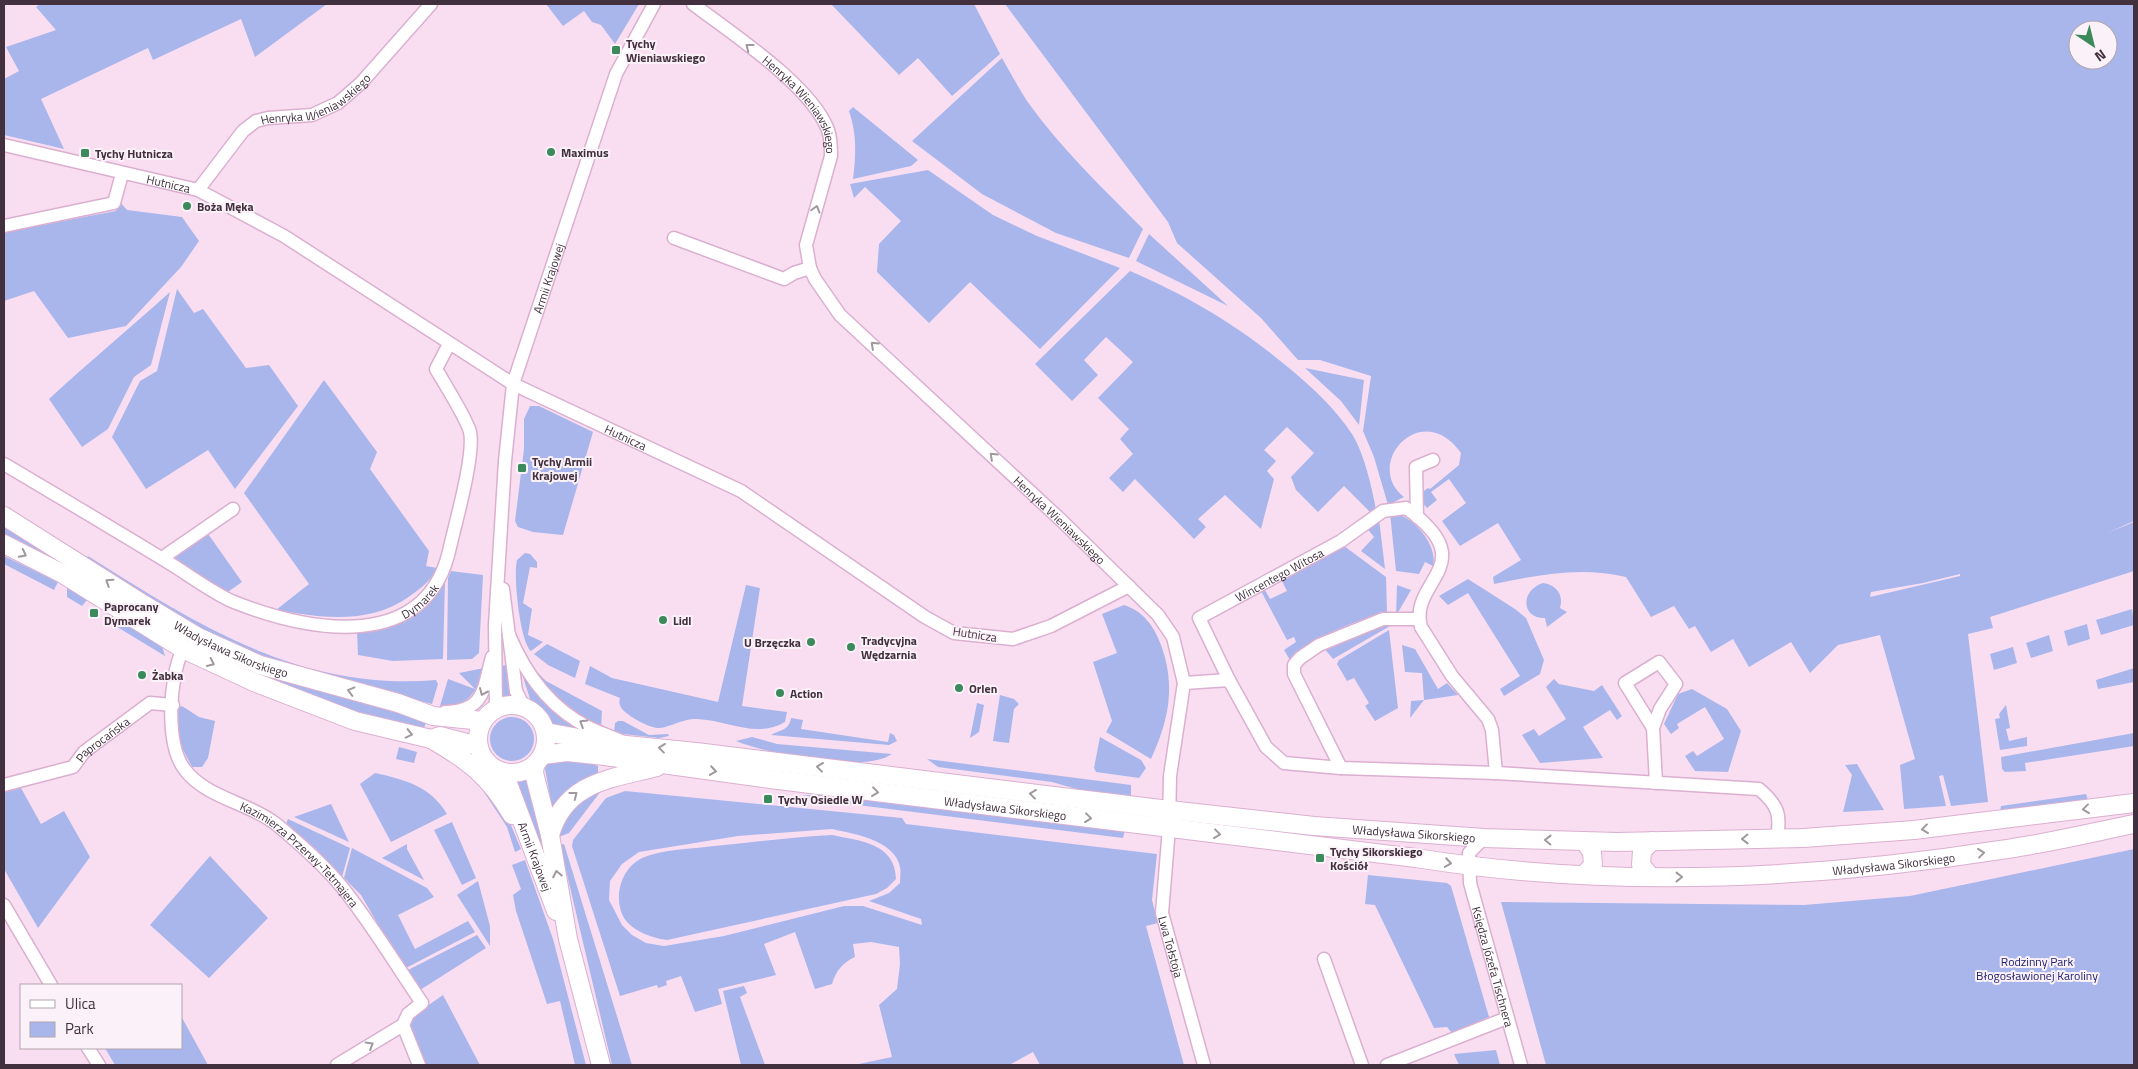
<svg xmlns="http://www.w3.org/2000/svg" width="2138" height="1069" viewBox="0 0 2138 1069" font-family="'Titillium Web',sans-serif">
<style>
.green{fill:#a9b6ec;fill-rule:evenodd}
.lines{fill:none;stroke-linecap:round;stroke-linejoin:round}
.street-casing{stroke:#dbafd0;stroke-width:15}
.secondary-casing{stroke:#dbafd0;stroke-width:20}
.street{stroke:#fff;stroke-width:12}
.secondary{stroke:#fff;stroke-width:18}
.oneway{stroke:#a0989e}
.poi-dot{fill:#3b8a5b;stroke:#fbf1f8;stroke-width:2}
.labels{text-anchor:middle;dominant-baseline:central;stroke-width:4;stroke-linejoin:round;paint-order:stroke}
.poi-label{font-size:12px;font-weight:bold;fill:#42303e;stroke:#fbf1f8;text-anchor:start}
.street-label{font-size:12px;fill:#42303e;stroke:#fbf1f8}
.park-label{font-size:12px;fill:#212370;stroke:#fbf1f8}
</style>
<rect width="100%" height="100%" fill="#f9def2"/>
<g class="green">
<polygon points="40,4 327,4 255,57 241,19 153,60 148,48 41,99 64,149 4,135 4,79 19,71 6,47 56,30 36,7"/>
<polygon points="546,4 639,4 615,44 601,25 592,22 584,11 563,26"/>
<polygon points="831,4 974,4 1000,54 952,96 918,58 899,75"/>
<path d="M1005,4H2134V521L2107,533L2134,522V571L1990,617L1993,628L1968,634L1988,802L1951,806L1943,775L1939,776L1946,806L1904,809L1900,765L1915,759L1880,635L1838,645L1810,673L1791,642L1749,667L1733,639L1711,652L1695,626L1689,629L1674,606L1651,617L1626,577C1581,566 1538,575 1494,584L1493,577L1521,560L1498,523L1460,546L1442,521L1466,503L1449,479L1431,492L1437,500L1427,508L1417,496L1428,488L1430,489L1459,465L1461,453C1422,397 1362,464 1404,497L1388,505L1374,457L1363,431L1371,376L1320,360H1298L1261,318L1177,243L1168,222ZM2078,30H2108V60H2078ZM1960,574V576L1870,597L1871,592L1923,583Z"/>
<path d="M1002,58C1010,72 1018,87 1027,101C1060,148 1103,188 1143,229L1129,258L1056,233L982,194L912,141Z"/>
<path d="M853,107L918,160L911,166L853,179C856,156 857,134 849,111Z"/>
<polygon points="928,170 993,215 1037,236 1120,268 1040,349 970,282 929,323 877,272 879,244 901,221 865,187 854,198 850,184"/>
<polygon points="120,202 127,210 182,217 199,241 181,267 126,326 68,338 34,291 4,301 4,232 116,211"/>
<polygon points="1149,234 1228,306 1136,261"/>
<path d="M1130,271C1192,298 1237,325 1289,368C1312,387 1335,408 1352,434C1364,453 1372,488 1376,510L1371,513L1344,486L1318,512L1296,490L1291,477L1314,453L1287,427L1264,450L1276,461L1267,471L1274,479L1261,529L1225,495L1198,519L1206,527L1194,539L1135,479L1123,492L1109,478L1133,454L1120,439L1129,429L1098,398L1133,362L1106,337L1084,360L1098,375L1072,401L1035,364Z"/>
<polygon points="177,289 194,313 203,309 246,368 269,365 298,406 235,489 208,450 146,489 112,437 140,381 157,371"/>
<path d="M170,292L151,365L134,377L108,429L82,447L49,399C89,362 130,328 170,292Z"/>
<polygon points="1305,368 1364,380 1359,425 1341,401"/>
<path d="M324,380L377,452L370,469L429,551L426,566L437,568C432,580 421,588 410,596C370,625 322,618 276,610L309,584L244,493Z"/>
<polygon points="530,406 539,406 593,432 563,535 533,532 518,527 515,521 524,449 524,419"/>
<path d="M1390,513C1411,512 1439,546 1433,566L1425,562L1419,574L1396,571Z"/>
<polygon points="1379,519 1385,569 1361,551 1374,537 1366,527"/>
<polygon points="4,524 71,566 68,570 4,535"/>
<polygon points="206,531 242,582 225,594 167,558"/>
<path d="M1344,546L1386,577L1387,613C1359,618 1310,639 1290,660L1284,650L1296,642L1294,637L1287,640L1261,591L1265,590L1270,599L1287,591L1282,581Z"/>
<path d="M525,553L530,554L537,562V568L530,567L523,603L532,609L528,635L543,642L531,651C520,642 513,575 517,560Z"/>
<polygon points="4,556 58,582 54,590 4,564"/>
<path d="M88,556C198,625 299,691 436,680L438,684L432,704C361,687 287,670 221,638C173,616 130,586 86,558Z"/>
<polygon points="451,571 483,575 479,653 472,659 447,660 448,578"/>
<polygon points="1468,579 1515,609 1526,618 1544,660 1540,674 1504,696 1500,689 1520,676 1468,593 1448,605 1439,596"/>
<polygon points="445,581 443,659 393,661 358,655 357,630 432,597"/>
<path d="M1543,583C1556,585 1564,594 1560,608L1567,612L1547,627L1545,618C1521,619 1520,590 1543,583Z"/>
<path d="M746,585L760,588L742,706L787,712L785,722C756,739 727,720 697,719C684,718 673,726 660,728C650,729 628,716 622,709C619,705 619,702 620,698L585,684L590,666L612,678L718,702Z"/>
<polygon points="1397,585 1411,590 1396,616"/>
<polygon points="67,588 87,600 82,606 67,597"/>
<path d="M1124,605C1143,611 1154,626 1161,645C1176,686 1169,720 1151,759L1106,732L1112,721L1093,662L1117,653L1102,614Z"/>
<polygon points="2132,609 2134,625 2101,635 2096,620"/>
<polygon points="112,616 162,646 165,656 109,622"/>
<polygon points="1386,624 1390,626 1333,659 1324,648"/>
<polygon points="2087,624 2090,639 2068,646 2064,631"/>
<polygon points="1389,630 1398,708 1375,721 1365,706 1369,703 1354,678 1347,681 1337,664 1339,660"/>
<polygon points="2049,635 2053,651 2031,658 2026,643"/>
<polygon points="547,644 580,661 575,678 548,665 534,654"/>
<polygon points="1402,645 1415,649 1438,689 1447,683 1458,695 1424,700 1410,718 1411,701 1424,700 1422,673 1405,672"/>
<path d="M203,647L427,720L424,728C353,716 288,686 222,660Z"/>
<polygon points="2013,647 2017,663 1994,670 1990,654"/>
<polygon points="506,665 514,697 501,700 501,666"/>
<path d="M530,665L546,681L602,711L601,729C571,715 549,691 530,665Z"/>
<path d="M484,668C478,690 467,710 440,706L448,679L475,689L459,673Z"/>
<polygon points="2134,668 2134,682 2098,689 2096,680"/>
<polygon points="523,677 548,703 579,729 553,725 543,712 531,702"/>
<polygon points="1554,679 1559,684 1594,691 1602,685 1622,716 1617,720 1610,710 1583,727 1603,758 1540,763 1522,735 1534,729 1539,736 1566,719 1546,687"/>
<polygon points="1692,689 1727,709 1741,731 1728,772 1695,771 1685,756 1693,751 1697,756 1724,739 1705,707 1677,724 1679,728 1671,734 1664,724 1678,694"/>
<polygon points="1000,695 1014,699 1019,704 1014,709 1009,743 993,741"/>
<polygon points="977,703 984,705 979,732 970,738"/>
<polygon points="2006,705 2010,728 2006,729 2009,741 2027,737 2027,746 2000,750 1995,719 2000,718 1999,714"/>
<polygon points="182,706 199,717 215,721 208,758 202,767 192,767 180,744 175,709"/>
<circle cx="512" cy="739" r="22"/>
<path d="M791,718L803,720L801,729L888,742L890,733L894,735L897,741L889,745L771,735C779,730 789,731 791,718Z"/>
<polygon points="618,721 623,721 649,735 668,734 669,736 659,738 614,733 615,723"/>
<polygon points="2134,733 2134,746 2025,763 2026,771 2005,772 2002,769 2001,757"/>
<path d="M752,737L777,744L892,754C863,774 768,754 736,741Z"/>
<polygon points="1100,737 1141,760 1146,768 1139,778 1096,772 1094,768"/>
<polygon points="399,747 417,752 414,763 396,759"/>
<polygon points="927,759 1131,785 1131,797 1094,794 1052,782 938,767"/>
<polygon points="553,760 592,764 598,766 598,777 571,787 552,807 545,769 547,763"/>
<polygon points="1857,764 1884,810 1843,812 1852,775 1845,765"/>
<path d="M375,773C406,780 430,786 447,814L391,842L360,784Z"/>
<polygon points="530,775 544,842 536,844 513,779"/>
<polygon points="478,783 503,806 521,849 515,852 507,827"/>
<polygon points="21,788 41,824 64,811 90,857 38,928 4,869 4,792"/>
<polygon points="601,791 569,833 559,837 560,826 577,798"/>
<path d="M625,791L902,818L906,824L1157,854L1152,900L1158,923L1146,926L1184,1065H1040L1033,1052L1009,1065H854L892,1057L879,1005L897,989L900,964L899,947L871,942L853,944L855,957C842,963 836,971 832,984L815,989L795,932L764,944L776,975L718,989L722,1004L695,1012L681,976L666,981L667,985L658,988L657,985L620,996L572,846L573,840L606,798ZM832,829C854,834 895,840 900,867C901,872 900,878 900,883L889,893L869,901L921,919L922,925L863,906H844L724,936L664,946L646,943L632,935L622,925L609,900L610,881L622,864L639,852L738,836Z"/>
<polygon points="826,793 1125,830 1123,838 793,797"/>
<polygon points="2086,794 2088,800 2105,797 2000,812 2001,806"/>
<polygon points="331,804 349,842 294,817"/>
<polygon points="288,819 350,848 342,877 316,849 285,827"/>
<polygon points="452,822 476,878 462,885 434,830"/>
<path d="M832,835C860,841 895,843 896,879L887,888L876,894L667,940C651,938 629,930 622,914C614,894 622,868 642,858C663,849 692,849 714,846C754,842 793,837 832,835Z"/>
<polygon points="407,844 407,849 424,880 382,858"/>
<polygon points="564,844 632,1065 612,1065 560,845"/>
<polygon points="352,848 427,888 434,897 398,915 415,949 468,921 475,932 404,969 361,895 344,878"/>
<polygon points="2134,849 2134,1065 1546,1065 1501,902 1804,905 1910,896"/>
<polygon points="210,856 268,918 209,978 150,925"/>
<polygon points="525,860 553,939 586,1065 575,1065 560,1001 547,1004 516,911 513,895 521,889 512,865"/>
<polygon points="1368,875 1447,883 1451,886 1489,1017 1452,1033 1447,1027 1434,1028 1375,905 1365,904"/>
<polygon points="478,881 490,926 490,946 457,895"/>
<polygon points="477,935 486,948 420,990 406,971"/>
<polygon points="744,986 747,993 740,997 765,1065 741,1065 723,991"/>
<polygon points="443,995 480,1065 424,1065 407,1024 410,1018"/>
<polygon points="181,1016 208,1065 115,1065 105,1048 181,1048"/>
<polygon points="1496,1050 1500,1065 1459,1065 1454,1054"/>
</g>
<g class="lines">
<g class="street-casing">
<g id="street">
<path id="s1" d="M693,4C731,33 811,85 828,130C831,138 831,147 831,156L806,245L810,268L815,279L840,315L1062,521L1158,615L1173,637L1184,683L1170,776L1169,828L1162,913L1204,1065"/>
<path id="s2" d="M4,145L198,190L284,236L513,384L741,491L925,617L954,633L1013,639L1051,626L1129,586"/>
<path id="s3" d="M198,190L243,131L256,121L268,118L312,115L338,103L361,83L431,4"/>
<polyline points="4,226 114,203 122,174"/>
<polyline points="674,238 784,279 794,273 810,268"/>
<path id="s4" d="M4,464C58,496 112,528 166,561C185,572 214,594 234,602C310,632 428,654 450,547C456,521 475,454 470,432C467,419 444,383 436,369L449,344"/>
<polyline points="1417,517 1416,467 1433,460"/>
<polyline points="162,558 233,509"/>
<polyline points="503,589 516,691 524,707"/>
<path d="M509,635C525,673 550,708 588,727C598,732 610,736 621,741"/>
<path id="s5" d="M183,649C169,677 165,744 185,770C208,799 248,802 276,824C299,843 323,864 342,887C371,923 396,965 422,1003L408,1014L403,1025L419,1065"/>
<path id="s6" d="M1229,680L1199,618L1341,541L1383,511L1406,508C1485,565 1408,580 1421,627L1452,676L1488,719L1492,730L1496,773"/>
<path d="M1184,683L1229,680L1266,747L1284,763L1341,768L1496,773L1759,789C1778,805 1781,814 1777,839"/>
<path id="s7" d="M496,708L495,625L505,461L513,384L616,74L654,4"/>
<path d="M445,712C486,711 483,688 492,657"/>
<polyline points="1653,728 1625,683 1659,662 1676,684 1660,709 1653,728 1656,783"/>
<polyline points="1341,768 1294,674 1294,665 1300,658 1319,645 1383,619 1418,619"/>
<path id="s8" d="M4,785L73,767L84,752L150,703L173,705"/>
<path id="s9" d="M1484,838L1469,853L1470,883L1521,1065"/>
<polyline points="4,905 51,985"/>
<polyline points="1324,959 1362,1065"/>
<polyline points="88,1048 99,1065"/>
<polyline points="337,1065 403,1025"/>
<polyline points="1387,1065 1507,1018"/>
</g>
</g>
<g class="secondary-casing">
<g id="secondary">
<path id="s10" d="M4,516L143,604L198,637L260,665L398,703L433,716L483,721"/>
<polyline points="4,544 63,574 183,649 254,682 355,721 431,739 440,736 478,746"/>
<circle cx="512" cy="739" r="34"/>
<path id="s11" d="M546,732L606,743L696,752L1169,810L1314,826L1484,838L1617,842L1803,838L1914,830L2134,803"/>
<path d="M431,739C469,761 489,776 512,815"/>
<path id="s12" d="M543,755L567,752L605,756L770,779L1416,858C1609,889 1808,880 2000,850C2045,844 2090,833 2134,824"/>
<polyline points="535,765 534,773 550,835 568,939 601,1065"/>
<path id="s13" d="M504,773L556,911"/>
<path d="M550,835C565,782 610,779 657,767"/>
<polyline points="1584,841 1592,852 1593,865 1584,875"/>
<polyline points="1651,877 1641,865 1642,851 1652,841"/>
</g>
</g>
<use href="#street" class="street"/>
<use href="#secondary" class="secondary"/>
</g>
<defs><path id="oneway-chevron" d="M-2-3.5L2.5 0L-2 3.5" fill="none" stroke-width="1.6" stroke-linecap="round" stroke-linejoin="round" transform="scale(1.25)"/></defs>
<g class="oneway">
<use href="#oneway-chevron" transform="translate(749 47) rotate(-142)"/>
<use href="#oneway-chevron" transform="translate(816 209) rotate(-74)"/>
<use href="#oneway-chevron" transform="translate(874 345) rotate(-137)"/>
<use href="#oneway-chevron" transform="translate(993 456) rotate(-137)"/>
<use href="#oneway-chevron" transform="translate(23 554) rotate(27)"/>
<use href="#oneway-chevron" transform="translate(109 582) rotate(-147)"/>
<use href="#oneway-chevron" transform="translate(211 663) rotate(25)"/>
<use href="#oneway-chevron" transform="translate(351 691) rotate(-165)"/>
<use href="#oneway-chevron" transform="translate(483 692) rotate(114)"/>
<use href="#oneway-chevron" transform="translate(583 723) rotate(-148)"/>
<use href="#oneway-chevron" transform="translate(409 734) rotate(13)"/>
<use href="#oneway-chevron" transform="translate(662 748) rotate(-173)"/>
<use href="#oneway-chevron" transform="translate(820 767) rotate(-173)"/>
<use href="#oneway-chevron" transform="translate(713 771) rotate(8)"/>
<use href="#oneway-chevron" transform="translate(875 792) rotate(7)"/>
<use href="#oneway-chevron" transform="translate(1033 794) rotate(-173)"/>
<use href="#oneway-chevron" transform="translate(574 795) rotate(-38)"/>
<use href="#oneway-chevron" transform="translate(2086 809) rotate(173)"/>
<use href="#oneway-chevron" transform="translate(1088 818) rotate(7)"/>
<use href="#oneway-chevron" transform="translate(1925 829) rotate(173)"/>
<use href="#oneway-chevron" transform="translate(1217 834) rotate(7)"/>
<use href="#oneway-chevron" transform="translate(1745 839) rotate(179)"/>
<use href="#oneway-chevron" transform="translate(1548 840) rotate(-179)"/>
<use href="#oneway-chevron" transform="translate(1981 853) rotate(-7)"/>
<use href="#oneway-chevron" transform="translate(1448 863) rotate(9)"/>
<use href="#oneway-chevron" transform="translate(557 874) rotate(-101)"/>
<use href="#oneway-chevron" transform="translate(1679 877)"/>
<use href="#oneway-chevron" transform="translate(370 1045) rotate(-31)"/>
</g>
<g class="poi-dot">
<rect x="611" y="45" width="10" height="10" rx="2.5"/>
<circle cx="551" cy="152" r="5"/>
<rect x="80" y="148" width="10" height="10" rx="2.5"/>
<circle cx="187" cy="206" r="5"/>
<rect x="517" y="463" width="10" height="10" rx="2.5"/>
<rect x="89" y="608" width="10" height="10" rx="2.5"/>
<circle cx="663" cy="620" r="5"/>
<circle cx="811" cy="642" r="5"/>
<circle cx="851" cy="647" r="5"/>
<circle cx="142" cy="675" r="5"/>
<circle cx="959" cy="688" r="5"/>
<circle cx="780" cy="693" r="5"/>
<rect x="763" y="794" width="10" height="10" rx="2.5"/>
<rect x="1315" y="853" width="10" height="10" rx="2.5"/>
</g>
<g class="labels">
<g class="poi-label">
<text x="626" y="43">Tychy<tspan x="626" dy="14">Wieniawskiego</tspan></text>
<text x="561" y="152">Maximus</text>
<text x="95" y="153">Tychy Hutnicza</text>
<text x="197" y="206">Boża Męka</text>
<text x="532" y="461">Tychy Armii<tspan x="532" dy="14">Krajowej</tspan></text>
<text x="104" y="606">Paprocany<tspan x="104" dy="14">Dymarek</tspan></text>
<text x="673" y="620">Lidl</text>
<text x="861" y="640">Tradycyjna<tspan x="861" dy="14">Wędzarnia</tspan></text>
<text x="801" y="642" text-anchor="end">U Brzęczka</text>
<text x="152" y="675">Żabka</text>
<text x="969" y="688">Orlen</text>
<text x="790" y="693">Action</text>
<text x="778" y="799">Tychy Osiedle W</text>
<text x="1330" y="851">Tychy Sikorskiego<tspan x="1330" dy="14">Kościół</tspan></text>
</g>
<g class="street-label">
<text stroke="none"><textPath href="#s3" startOffset="156">Henryka Wieniawskiego</textPath></text>
<text stroke="none"><textPath href="#s1" startOffset="150">Henryka Wieniawskiego</textPath></text>
<text stroke="none"><textPath href="#s2" startOffset="169">Hutnicza</textPath></text>
<text stroke="none"><textPath href="#s7" startOffset="436">Armii Krajowej</textPath></text>
<text stroke="none"><textPath href="#s2" startOffset="694">Hutnicza</textPath></text>
<text stroke="none"><textPath href="#s1" startOffset="685">Henryka Wieniawskiego</textPath></text>
<text stroke="none"><textPath href="#s6" startOffset="160">Wincentego Witosa</textPath></text>
<text stroke="none"><textPath href="#s4" startOffset="464">Dymarek</textPath></text>
<text transform="translate(975 634) rotate(9)">Hutnicza</text>
<text stroke="none"><textPath href="#s10" startOffset="264">Władysława Sikorskiego</textPath></text>
<text stroke="none"><textPath href="#s8" startOffset="112">Paprocańska</textPath></text>
<text stroke="none"><textPath href="#s12" startOffset="466">Władysława Sikorskiego</textPath></text>
<text stroke="none"><textPath href="#s11" startOffset="874">Władysława Sikorskiego</textPath></text>
<text stroke="none"><textPath href="#s5" startOffset="269">Kazimierza Przerwy-Tetmajera</textPath></text>
<text stroke="none"><textPath href="#s13" startOffset="89">Armii Krajowej</textPath></text>
<text stroke="none"><textPath href="#s12" startOffset="1359">Władysława Sikorskiego</textPath></text>
<text stroke="none"><textPath href="#s1" startOffset="1162">Lwa Tołstoja</textPath></text>
<text stroke="none"><textPath href="#s9" startOffset="138">Księdza Józefa Tischnera</textPath></text>
</g>
<g class="park-label">
<text x="2037" y="961">Rodzinny Park<tspan x="2037" dy="14">Błogosławionej Karoliny</tspan></text>
</g>
</g>
<rect width="2138" height="1069" fill="none" stroke="#42303e" stroke-width="10"/>
<rect x="20" y="984" width="162" height="65" fill="#fbf1f8" stroke="#b1a4ae"/>
<rect x="30" y="1000" width="25" height="8" fill="#ffffff" stroke="#b1a4ae"/>
<text x="65" y="1009" font-size="15" fill="#42303e">Ulica</text>
<rect x="30" y="1022" width="25" height="15" fill="#a9b6ec" stroke="#b1a4ae"/>
<text x="65" y="1034" font-size="15" fill="#42303e">Park</text>
<g transform="translate(2093 45) rotate(145)"><circle r="24" fill="#fbf1f8" stroke="#b1a4ae"/>
<path d="M0-4L9 19L0 12L-9 19Z" fill="#3b8a5b"/>
<text y="-8" font-size="14" font-weight="bold" text-anchor="middle" fill="#42303e">N</text>
</g>
</svg>
